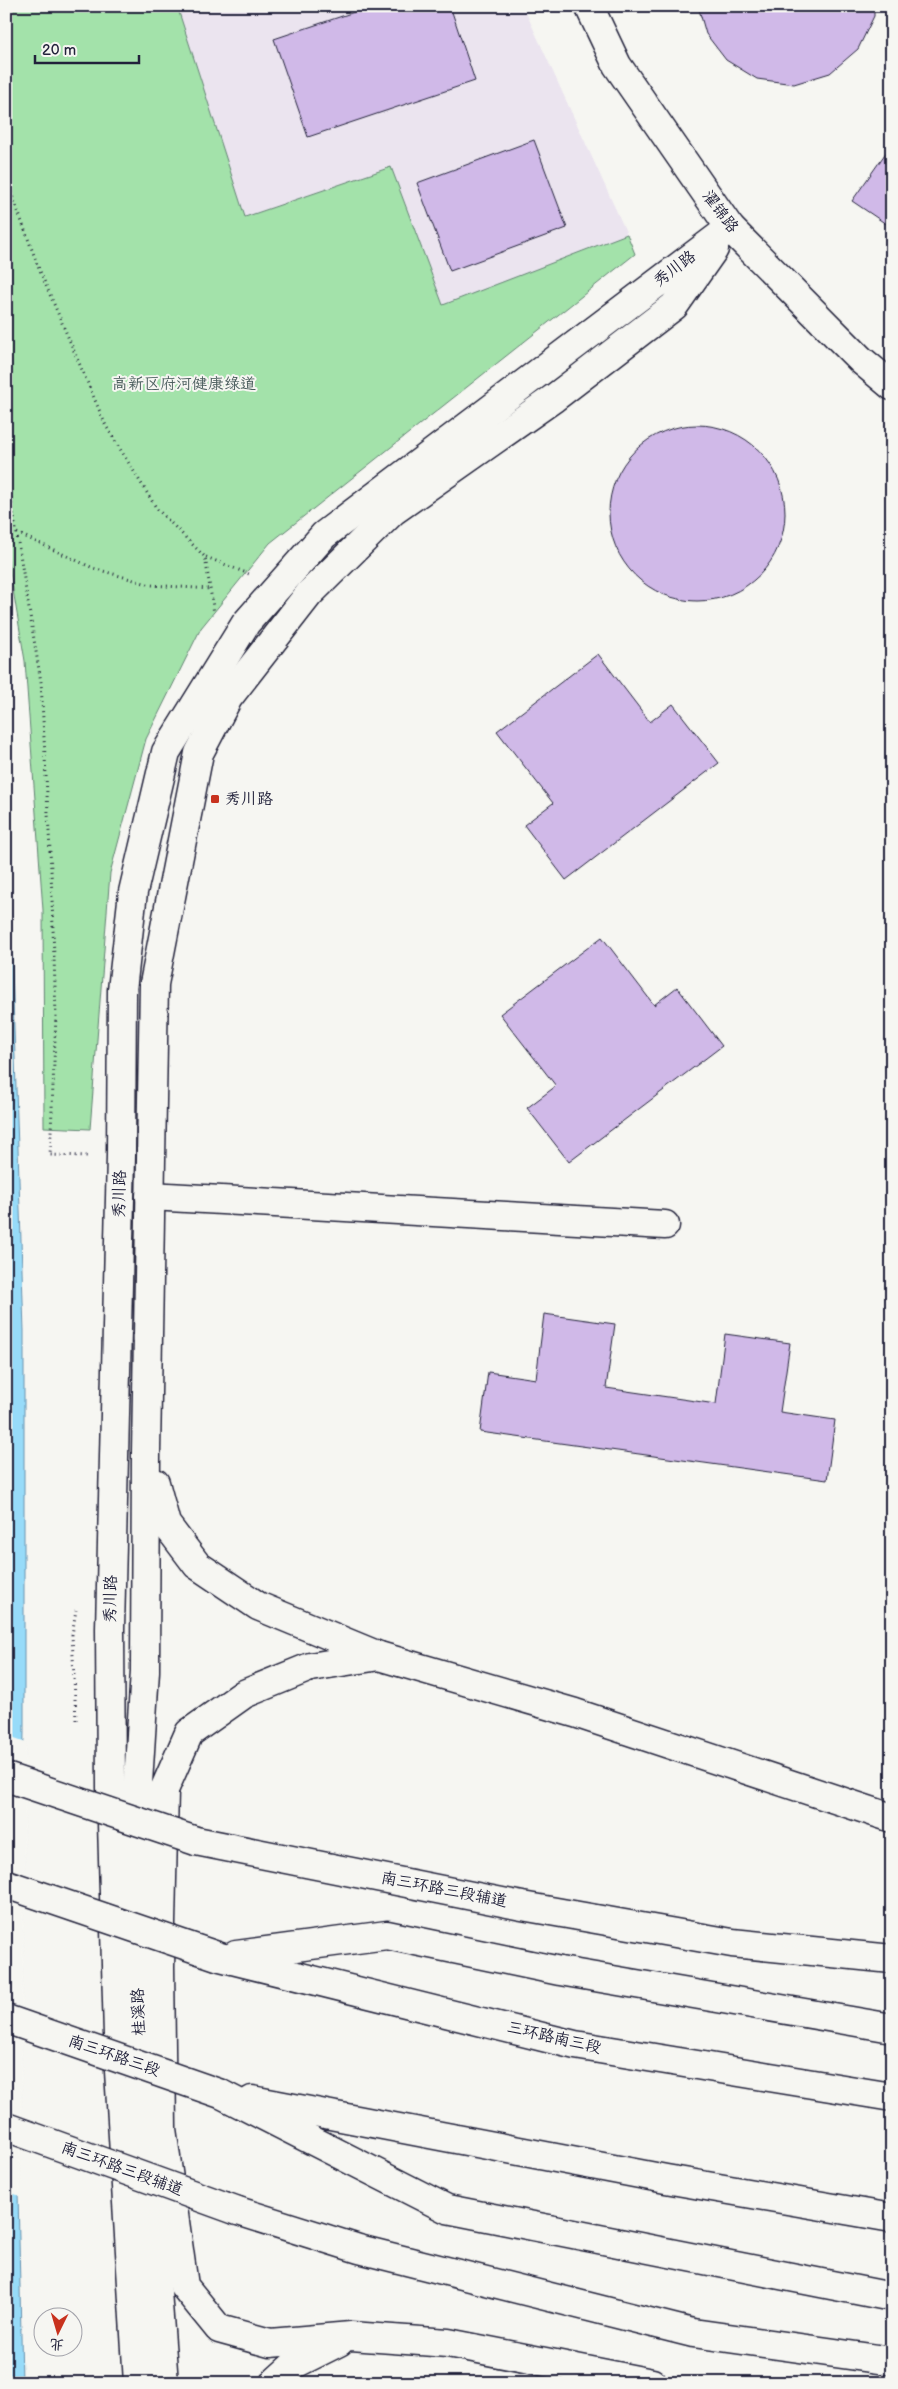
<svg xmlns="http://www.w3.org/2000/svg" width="898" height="2389" viewBox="0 0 898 2389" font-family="'Balsamiq Sans','LXGW WenKai TC',sans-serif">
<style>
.built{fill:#ebe4ef}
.green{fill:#a3e2aa;stroke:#628272}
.water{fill:#97dbf9;stroke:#6891ad}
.pier{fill:#f6f6f2}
.building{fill:#d0b9e8;stroke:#22223b}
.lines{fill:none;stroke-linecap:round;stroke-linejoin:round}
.street-casing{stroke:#22223b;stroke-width:31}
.secondary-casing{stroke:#22223b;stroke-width:31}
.highway-casing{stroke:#22223b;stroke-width:31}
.path{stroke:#22223b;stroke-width:3;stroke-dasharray:1 4;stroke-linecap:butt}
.street{stroke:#f6f6f2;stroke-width:28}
.secondary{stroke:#f6f6f2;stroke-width:28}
.highway{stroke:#f6f6f2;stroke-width:28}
.secondary-bridge-casing{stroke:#22223b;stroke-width:31;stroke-linecap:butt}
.highway-bridge-casing{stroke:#22223b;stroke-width:31;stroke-linecap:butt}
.secondary-bridge{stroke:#f6f6f2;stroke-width:28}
.highway-bridge{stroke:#f6f6f2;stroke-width:28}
.poi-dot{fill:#c8321e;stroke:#f6f6f2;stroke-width:2}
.labels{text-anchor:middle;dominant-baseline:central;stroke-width:4;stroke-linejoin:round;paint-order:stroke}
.street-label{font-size:16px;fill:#22223b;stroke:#f6f6f2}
.park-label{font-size:16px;fill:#495c5c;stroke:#f6f6f2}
.poi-label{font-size:16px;fill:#22223b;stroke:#f6f6f2;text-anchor:start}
</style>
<rect width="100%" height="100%" fill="#f6f6f2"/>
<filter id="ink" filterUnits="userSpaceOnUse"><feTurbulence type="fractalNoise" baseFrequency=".02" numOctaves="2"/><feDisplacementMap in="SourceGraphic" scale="10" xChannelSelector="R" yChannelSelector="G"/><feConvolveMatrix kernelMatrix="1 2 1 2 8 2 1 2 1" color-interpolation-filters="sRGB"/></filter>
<g filter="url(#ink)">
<polygon class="built" points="177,6 523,6 627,234 443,305 391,167 245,217"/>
<polygon class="green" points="6,6 177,6 245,217 391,167 443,305 627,234 635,254 270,543 201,628 146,739 110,873 90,1129 44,1127 43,910 25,661 6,548"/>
<polygon class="water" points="6,784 24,1331 24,1729 18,2192 22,2383 6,2383"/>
<polygon class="pier" points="6,1735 26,1742 20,2196 6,2191"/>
<g class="building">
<polygon points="372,6 450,6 475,81 308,137 274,39"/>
<polygon points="698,6 874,6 874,16 858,49 830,73 794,84 757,79 726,60 706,34"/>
<polygon points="534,140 567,228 450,271 417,183"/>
<polygon points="892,144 892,228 852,201"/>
<circle cx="697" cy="513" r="88"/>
<polygon points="598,654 650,722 673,704 719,763 566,880 524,825 553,803 497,731"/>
<polygon points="602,937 654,1005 677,987 722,1046 569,1162 527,1108 556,1086 500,1014"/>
<polygon points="544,1314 615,1324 606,1388 716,1404 725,1334 790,1343 780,1412 835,1420 827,1480 480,1432 488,1372 536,1379"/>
</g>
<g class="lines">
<g class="street-casing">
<polyline id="street" points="150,1196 665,1225"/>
</g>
<g class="secondary-casing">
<g id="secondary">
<polyline points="589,6 617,65 730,228 861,360 892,386"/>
<polyline points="155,1483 166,1524 197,1565 258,1606 379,1656 575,1713 892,1818"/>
<polyline points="379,1656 310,1667 244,1694 189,1733 164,1790 160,1967 162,2129 184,2286 219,2329 270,2343 351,2336 448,2343 652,2383"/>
<polyline points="196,1841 522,1906 732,1943 892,1959"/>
<polyline points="238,2211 359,2249 693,2333 892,2361"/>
<polyline points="138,2383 119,2071 111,1787 110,1629 121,1155 122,990 133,892 166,752 246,623 324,535 730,228"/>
<polyline points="164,2383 150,2200 138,2008 138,1783 145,1671 146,1452 154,984 199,753 228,698 309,594 393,511 554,398 674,306 714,249"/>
<polyline points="274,2383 295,2364 339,2342"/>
</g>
</g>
<g class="highway-casing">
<g id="highway">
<polyline points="236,1955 387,1935 560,1971 892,2028"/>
<polyline points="220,1957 575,2045 892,2097"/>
<polyline points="221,2094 447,2209 892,2297"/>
<polyline points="252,2100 666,2179 892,2218"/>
</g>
</g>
<g class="path">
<polyline points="6,178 39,269 106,426 157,509 205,557 214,613"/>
<polyline points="6,469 41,682 51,869 56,1016 50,1155 90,1156"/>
<polyline points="17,533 93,568 151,585 210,589"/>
<polyline points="206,557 249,574"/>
<polyline points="76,1720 72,1635 76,1610"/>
</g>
<use href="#street" class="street"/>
<use href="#secondary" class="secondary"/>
<use href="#highway" class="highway"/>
<g class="secondary-bridge-casing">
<g id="secondary-bridge">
<polyline points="6,1777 196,1841"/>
<polyline points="6,2127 238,2211"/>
</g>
</g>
<g class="highway-bridge-casing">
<g id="highway-bridge">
<polyline points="6,1884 220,1957"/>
<polyline points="6,2019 221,2094"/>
</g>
</g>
<use href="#secondary-bridge" class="secondary-bridge"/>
<use href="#highway-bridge" class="highway-bridge"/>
</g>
</g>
<rect class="poi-dot" x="210" y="794" width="10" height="10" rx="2.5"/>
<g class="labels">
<g class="street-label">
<text transform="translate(720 212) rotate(53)">濯锦路</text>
<text transform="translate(675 269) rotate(-37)">秀川路</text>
<text transform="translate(120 1194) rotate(-89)">秀川路</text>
<text transform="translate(111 1599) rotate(-89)">秀川路</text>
<text transform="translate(444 1890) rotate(11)">南三环路三段辅道</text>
<text transform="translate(139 2012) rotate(-92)">桂溪路</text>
<text transform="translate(554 2038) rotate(13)">三环路南三段</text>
<text transform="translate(114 2056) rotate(19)">南三环路三段</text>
<text transform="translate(122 2169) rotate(20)">南三环路三段辅道</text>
</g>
<g class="park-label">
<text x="184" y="384">高新区府河健康绿道</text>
</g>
<g class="poi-label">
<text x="225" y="799">秀川路</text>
</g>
</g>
<rect width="898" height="2389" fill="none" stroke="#f6f6f2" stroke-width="25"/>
<rect x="12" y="12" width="873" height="2364" fill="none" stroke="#22223b" stroke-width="2" filter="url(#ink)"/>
<g transform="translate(58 2332) rotate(185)"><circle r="24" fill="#f6f6f2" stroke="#a1a1a9"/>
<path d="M0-4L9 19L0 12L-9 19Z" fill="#c8321e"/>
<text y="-8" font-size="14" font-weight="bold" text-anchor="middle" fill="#22223b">北</text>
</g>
<path d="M35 55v8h104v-8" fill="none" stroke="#22223b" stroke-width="2.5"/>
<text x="42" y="55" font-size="15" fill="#22223b" stroke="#f6f6f2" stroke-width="4" paint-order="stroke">20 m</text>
</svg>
